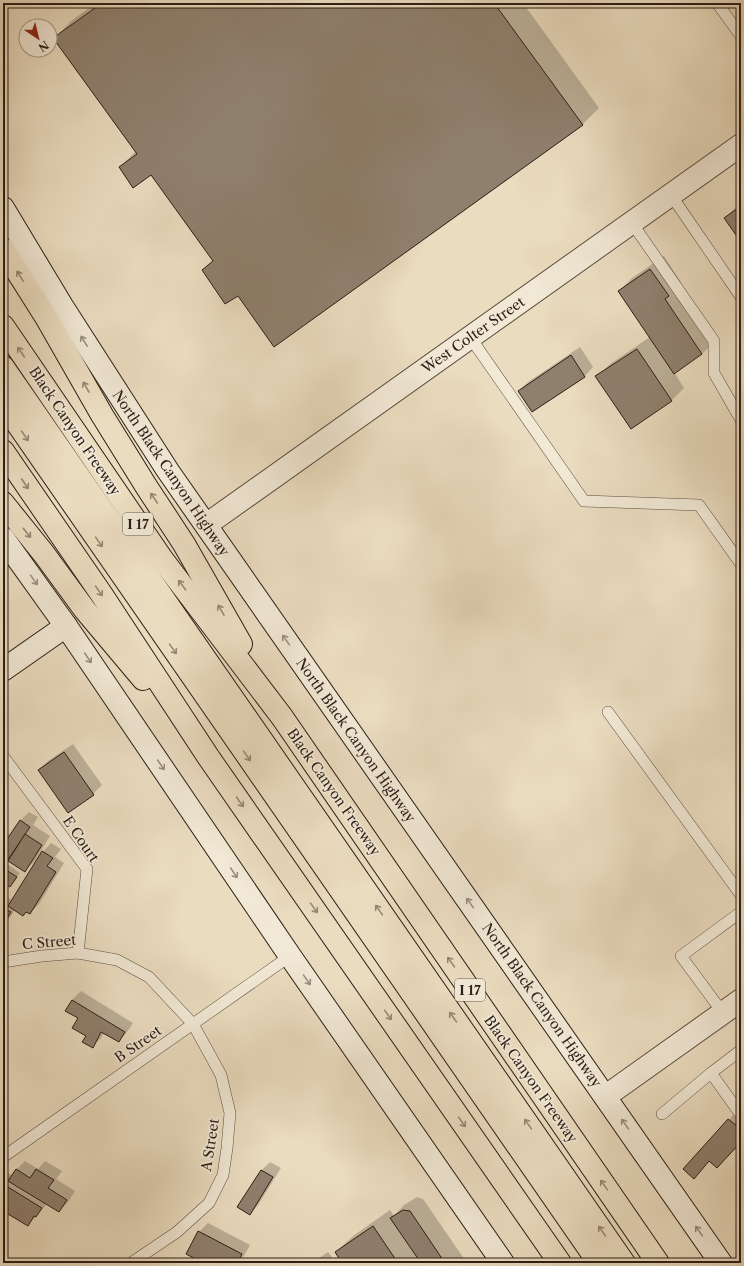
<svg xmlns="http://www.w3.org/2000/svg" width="744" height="1266" viewBox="0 0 744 1266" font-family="'Libre Caslon Text',serif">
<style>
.shadow{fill:#0003}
.building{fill:#8f806e;stroke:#2c1d17}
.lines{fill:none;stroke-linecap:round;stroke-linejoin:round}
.lane-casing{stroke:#5c4d41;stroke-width:12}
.street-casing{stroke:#5c4d41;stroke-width:24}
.secondary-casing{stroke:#2c1d17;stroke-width:24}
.highway-casing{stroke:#2c1d17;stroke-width:24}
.lane{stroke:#f1e8d5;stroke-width:11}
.street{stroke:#f1e8d5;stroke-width:22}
.secondary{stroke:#f1e8d5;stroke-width:22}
.highway{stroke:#eadcbf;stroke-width:22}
.oneway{stroke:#948673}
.oneway2{stroke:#988d80}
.labels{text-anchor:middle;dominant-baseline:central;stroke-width:3.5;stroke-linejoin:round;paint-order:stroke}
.shield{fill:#f1e8d5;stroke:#675a50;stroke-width:1}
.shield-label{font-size:13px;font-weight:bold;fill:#2c1d17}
.street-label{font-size:14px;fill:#2c1d17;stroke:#f1e8d5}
</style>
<rect width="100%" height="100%" fill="#eadcbf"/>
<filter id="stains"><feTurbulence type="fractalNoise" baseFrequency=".005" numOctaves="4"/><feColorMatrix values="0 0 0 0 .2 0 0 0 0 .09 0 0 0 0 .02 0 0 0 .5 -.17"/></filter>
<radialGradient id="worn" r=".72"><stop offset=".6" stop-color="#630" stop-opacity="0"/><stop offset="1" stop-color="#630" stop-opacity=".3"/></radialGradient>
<g class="shadow">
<polygon points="96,3 523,3 599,108 582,125 238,295 203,270 213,260 151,174 120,167 136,151 55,38 71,21"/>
<polygon points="741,205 741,241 725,218 734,209"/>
<polygon points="664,256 681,282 677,286 715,341 702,354 674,372 684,388 671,401 597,377 610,364 650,337 619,291 632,278"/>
<polygon points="580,347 593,367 585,376 533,411 519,391 528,382"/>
<polygon points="741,459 741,466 738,462"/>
<polygon points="73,744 102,785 93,794 68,811 39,770 48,761"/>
<polygon points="29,812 38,817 33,825 50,836 34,862 25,870 9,860 7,864 20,873 10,886 3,881 3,847 21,820"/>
<polygon points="51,843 61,849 55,857 64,863 39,904 30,913 27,911 15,910 3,927 3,895 12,900 43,852"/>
<polygon points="81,991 133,1023 127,1032 119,1041 104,1033 101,1038 92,1047 79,1017 67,1010 72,1000"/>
<polygon points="737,1111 741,1114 741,1141 710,1160 702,1169 684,1169"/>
<polygon points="25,1161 38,1169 45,1161 62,1171 56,1179 75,1191 68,1202 59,1211 47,1204 28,1225 3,1210 3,1170 13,1176 16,1170"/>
<polygon points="270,1162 281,1168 258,1205 250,1214 239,1207 262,1170"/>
<polygon points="417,1197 423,1199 467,1263 343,1263 336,1252 353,1236 390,1210 394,1216 404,1205"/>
<polygon points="741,1211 741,1217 738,1214"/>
<polygon points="208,1223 250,1245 240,1263 206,1263 187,1253 199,1232"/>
<polygon points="328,1252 336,1263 312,1263"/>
</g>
<g class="building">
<polygon points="102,3 494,3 583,125 274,347 238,296 225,304 202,270 213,261 151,175 133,188 119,167 137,154 53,38"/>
<polygon points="741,206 741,242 724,218"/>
<polygon points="650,269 669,296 665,299 702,354 674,374 618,291"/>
<polygon points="637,349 672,401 631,429 595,376"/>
<polygon points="571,355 585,377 532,412 518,391"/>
<polygon points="64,752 94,795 68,813 38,770"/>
<polygon points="20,820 30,827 3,867 3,845"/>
<polygon points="25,834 42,845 25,872 8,861"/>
<polygon points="42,851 53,858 47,866 56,872 30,914 26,912 23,916 8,906"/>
<polygon points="3,868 17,877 10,887 3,882"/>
<polygon points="3,908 11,912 3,925"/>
<polygon points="72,1000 125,1032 119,1042 101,1032 93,1048 82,1042 86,1036 72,1028 78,1018 65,1011"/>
<polygon points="728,1119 741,1129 741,1142 717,1168 709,1161 694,1179 683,1169"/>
<polygon points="16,1169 30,1178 36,1169 54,1180 48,1188 67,1200 59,1212 8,1181"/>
<polygon points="261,1170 273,1177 250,1215 237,1207"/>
<polygon points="3,1184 42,1208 36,1217 34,1216 28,1226 3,1211"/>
<polygon points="403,1210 410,1211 445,1263 421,1263 390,1218"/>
<polygon points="373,1226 398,1263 342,1263 335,1252"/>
<polygon points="198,1231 242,1254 237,1263 203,1263 186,1254"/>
</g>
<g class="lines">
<g class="lane-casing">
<g id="lane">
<polyline points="717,3 741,36"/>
<polyline points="671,195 741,297"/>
<polyline points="632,223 714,341 714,373 741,420"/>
<polyline points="470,337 584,501 699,505 741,564"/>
<polyline points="608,712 741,895"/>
<polyline points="3,756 87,869 78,953"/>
<polyline points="3,962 42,956 78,953 117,960 149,977 193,1024 221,1075 230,1113 227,1148 223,1175 209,1203 177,1232 131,1263"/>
<polyline points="723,1013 681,956 741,912"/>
<polyline points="711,1073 741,1115"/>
<polyline points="662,1114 711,1073 741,1050"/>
<polyline points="3,1157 290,956"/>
</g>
</g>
<g class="street-casing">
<g id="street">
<polyline points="206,525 741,145"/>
<polyline points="606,1096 741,1000"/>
</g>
</g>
<g class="secondary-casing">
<g id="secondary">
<polyline points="3,208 62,306 168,471 721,1263"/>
<polyline points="3,538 66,626 290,956 503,1263"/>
<polyline points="3,670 66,626"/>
</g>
</g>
<g class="highway-casing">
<g id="highway">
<polyline points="3,249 46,317 102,415 146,486 184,544 241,644"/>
<polyline points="3,326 162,559 282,717 658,1263"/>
<polyline points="3,367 624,1263"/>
<polyline points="3,403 599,1263"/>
<polyline points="3,451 102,595 209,758 560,1263"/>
<polyline points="3,503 44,554 85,610 143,679"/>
</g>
</g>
<use href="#lane" class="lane"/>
<use href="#street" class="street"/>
<use href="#secondary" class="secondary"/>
<use href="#highway" class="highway"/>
</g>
<defs><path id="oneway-shaft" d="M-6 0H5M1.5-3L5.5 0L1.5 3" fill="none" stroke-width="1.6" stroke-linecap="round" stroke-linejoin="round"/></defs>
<g class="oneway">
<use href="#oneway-shaft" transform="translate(20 276) rotate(-122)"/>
<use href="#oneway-shaft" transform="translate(21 352) rotate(-124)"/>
<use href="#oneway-shaft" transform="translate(86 387) rotate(-120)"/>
<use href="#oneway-shaft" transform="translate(25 436) rotate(55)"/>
<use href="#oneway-shaft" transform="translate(25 484) rotate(56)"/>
<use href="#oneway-shaft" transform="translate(154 498) rotate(-124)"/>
<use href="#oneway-shaft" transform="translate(27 533) rotate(51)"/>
<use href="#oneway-shaft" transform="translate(99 542) rotate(55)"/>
<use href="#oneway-shaft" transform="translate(182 585) rotate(-127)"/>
<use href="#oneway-shaft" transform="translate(99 591) rotate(55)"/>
<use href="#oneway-shaft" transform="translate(221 610) rotate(-120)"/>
<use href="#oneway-shaft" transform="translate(173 649) rotate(55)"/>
<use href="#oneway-shaft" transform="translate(247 756) rotate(55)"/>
<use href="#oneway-shaft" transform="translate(240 802) rotate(55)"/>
<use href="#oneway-shaft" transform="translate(314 908) rotate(55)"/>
<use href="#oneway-shaft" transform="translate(379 910) rotate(-125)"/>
<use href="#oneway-shaft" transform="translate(451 962) rotate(-125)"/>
<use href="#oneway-shaft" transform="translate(388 1015) rotate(55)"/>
<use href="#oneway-shaft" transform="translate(453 1017) rotate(-125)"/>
<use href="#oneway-shaft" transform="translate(462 1122) rotate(55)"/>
<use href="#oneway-shaft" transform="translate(528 1124) rotate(-125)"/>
<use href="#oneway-shaft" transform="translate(604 1185) rotate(-125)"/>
<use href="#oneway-shaft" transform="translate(602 1231) rotate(-125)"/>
</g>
<g class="oneway2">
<use href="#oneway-shaft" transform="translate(84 341) rotate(-122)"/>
<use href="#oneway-shaft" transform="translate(34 580) rotate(55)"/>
<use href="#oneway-shaft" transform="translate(286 640) rotate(-125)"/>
<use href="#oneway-shaft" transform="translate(88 658) rotate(56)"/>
<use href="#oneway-shaft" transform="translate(161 765) rotate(56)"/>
<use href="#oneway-shaft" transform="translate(234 873) rotate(56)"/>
<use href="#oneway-shaft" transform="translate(470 903) rotate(-125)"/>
<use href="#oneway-shaft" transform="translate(307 980) rotate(55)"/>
<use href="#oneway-shaft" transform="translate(625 1124) rotate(-125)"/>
<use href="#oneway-shaft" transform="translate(699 1231) rotate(-125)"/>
</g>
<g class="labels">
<g class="shield">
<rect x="123" y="513" width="30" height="22" rx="3"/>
<rect x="455" y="979" width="30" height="22" rx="3"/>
</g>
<g class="shield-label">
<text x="138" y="524">I 17</text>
<text x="470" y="990">I 17</text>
</g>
<g class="street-label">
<text transform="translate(473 335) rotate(-35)">West Colter Street</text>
<text transform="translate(75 431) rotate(56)">Black Canyon Freeway</text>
<text transform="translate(171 473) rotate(56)">North Black Canyon Highway</text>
<text transform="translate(356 740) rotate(55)">North Black Canyon Highway</text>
<text transform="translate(334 792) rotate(55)">Black Canyon Freeway</text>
<text transform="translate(81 839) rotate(56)">E Court</text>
<text transform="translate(49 942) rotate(-5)">C Street</text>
<text transform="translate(542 1005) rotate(55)">North Black Canyon Highway</text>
<text transform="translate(138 1044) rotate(-35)">B Street</text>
<text transform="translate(531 1079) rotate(55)">Black Canyon Freeway</text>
<text transform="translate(210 1145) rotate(-81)">A Street</text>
</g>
</g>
<rect width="744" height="1266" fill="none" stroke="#eadcbf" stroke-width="16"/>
<rect x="4" y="4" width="736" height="1258" fill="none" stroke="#2c1d17" stroke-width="2"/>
<rect x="8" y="8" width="728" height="1250" fill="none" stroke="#2c1d17"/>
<g transform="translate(38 38) rotate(145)"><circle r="19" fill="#f1e8d5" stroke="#a29789"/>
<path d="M0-3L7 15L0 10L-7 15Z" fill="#8f2418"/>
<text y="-6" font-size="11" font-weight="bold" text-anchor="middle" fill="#2c1d17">N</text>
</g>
<rect width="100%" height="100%" filter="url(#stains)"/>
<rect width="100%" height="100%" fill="url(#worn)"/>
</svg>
